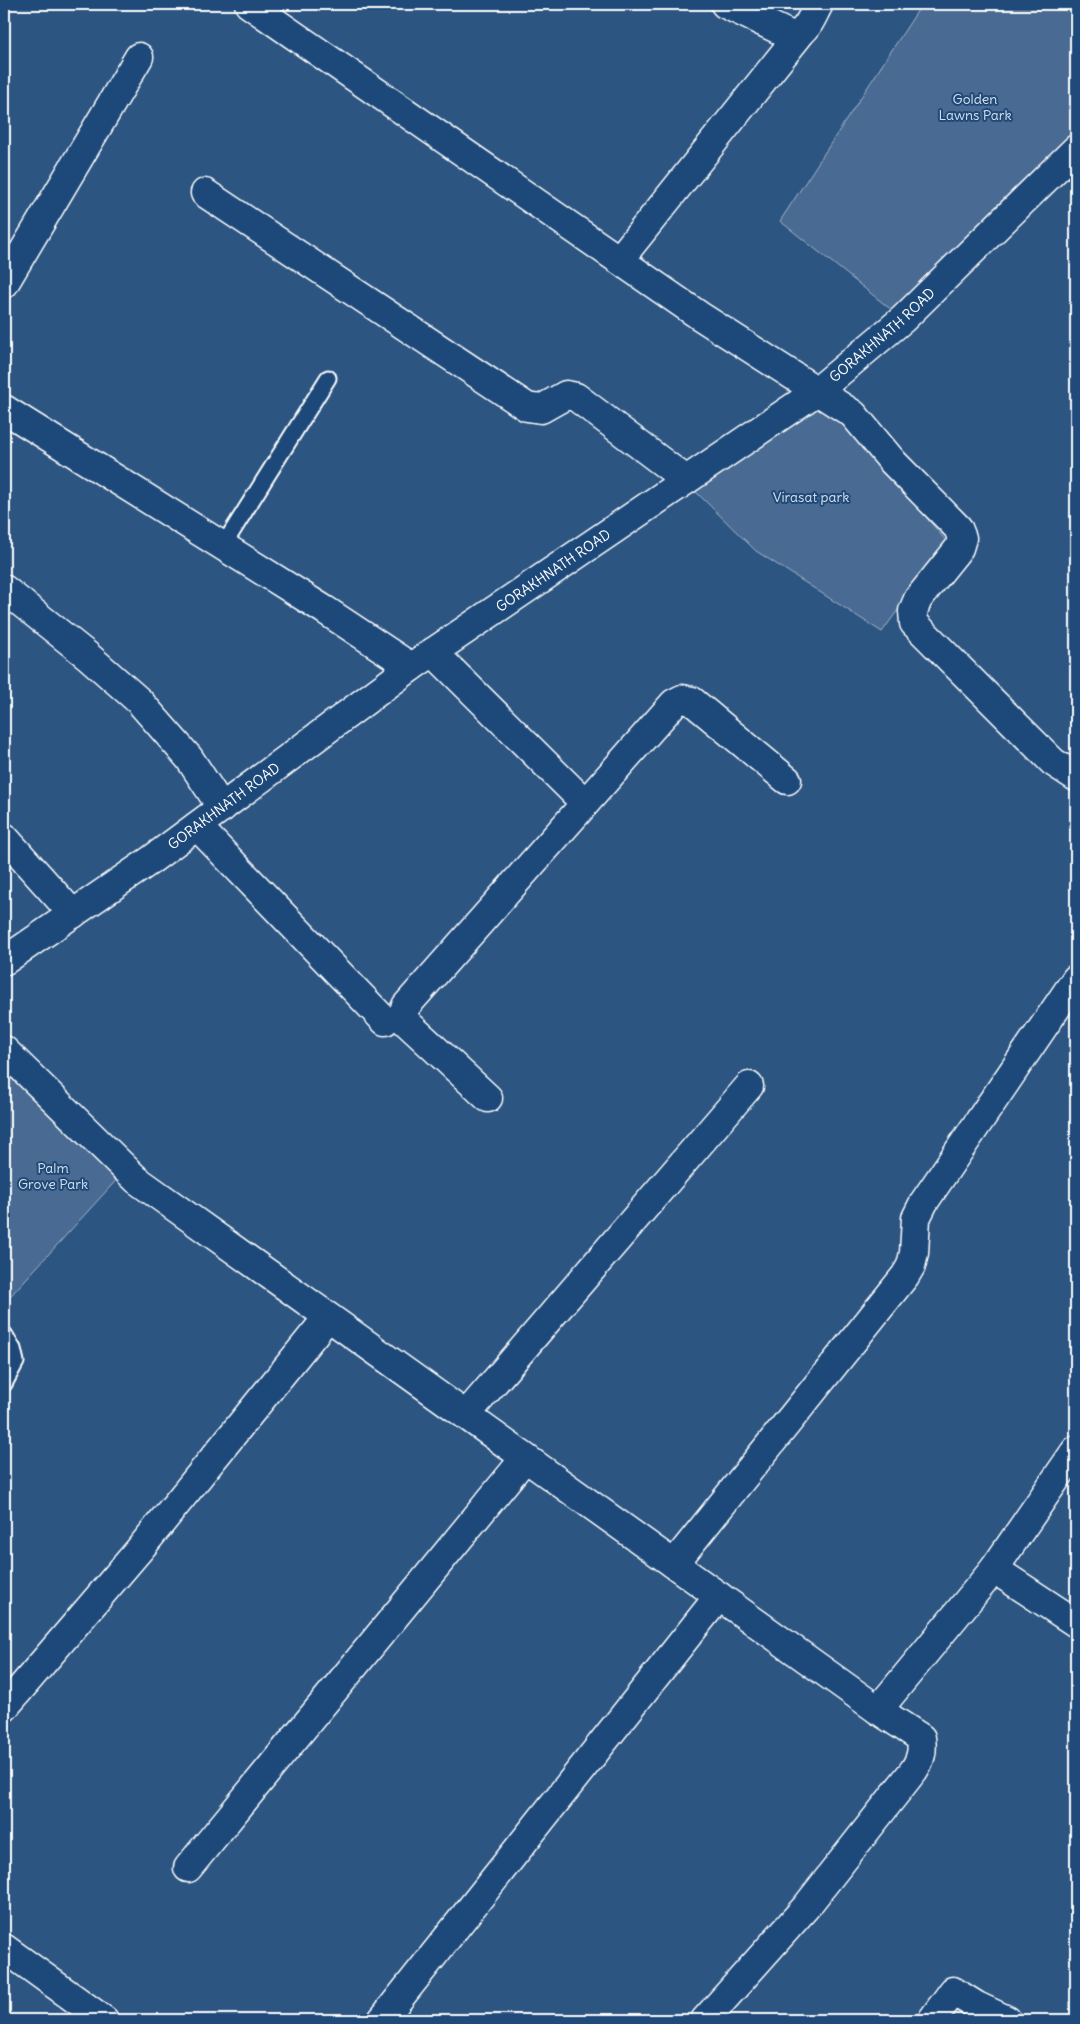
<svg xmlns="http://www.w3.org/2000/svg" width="1080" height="2024" viewBox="0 0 1080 2024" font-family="Delius,sans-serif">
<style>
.green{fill:#486b92;stroke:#a4b5c8}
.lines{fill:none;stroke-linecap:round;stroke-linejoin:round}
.lane-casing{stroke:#fff;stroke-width:19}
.street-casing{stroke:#fff;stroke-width:31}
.secondary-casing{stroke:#fff;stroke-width:31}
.lane{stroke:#1f4a7a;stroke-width:15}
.street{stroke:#1f4a7a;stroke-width:28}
.secondary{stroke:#1f4a7a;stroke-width:28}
.labels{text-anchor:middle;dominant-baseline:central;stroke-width:4;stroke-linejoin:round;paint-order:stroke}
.park-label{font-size:14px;fill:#dae1e9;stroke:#1f4a7a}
.street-label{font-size:14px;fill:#fff;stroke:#1f4a7a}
</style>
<rect width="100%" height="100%" fill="#2c5582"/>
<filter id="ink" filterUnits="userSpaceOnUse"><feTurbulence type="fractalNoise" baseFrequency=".02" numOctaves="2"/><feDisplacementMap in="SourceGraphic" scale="10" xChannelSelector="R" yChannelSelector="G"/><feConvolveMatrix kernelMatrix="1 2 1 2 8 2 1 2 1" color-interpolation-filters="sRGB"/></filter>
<g filter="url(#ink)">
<g class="green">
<polygon points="922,4 1076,4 1076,149 903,319 780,221"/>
<polygon points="814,403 847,423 947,542 882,632 756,551 693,489"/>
<polygon points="4,1058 121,1175 4,1303"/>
</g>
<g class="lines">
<g class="lane-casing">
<g id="lane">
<polyline points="223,546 328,378"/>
<polyline points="4,1334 13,1349 16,1362 4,1384"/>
</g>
</g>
<g class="street-casing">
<g id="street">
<polyline points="249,4 700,316 853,414 893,462 958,528 962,538 959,548 918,599 913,611 914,623 1053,762 1076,777"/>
<path d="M725,4L792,36C807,34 812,16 819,4"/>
<polyline points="205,193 527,407 541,409 566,395 576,397 686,480"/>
<polyline points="619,260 799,35"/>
<polyline points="4,284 139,57"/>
<polyline points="4,409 325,610 411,667"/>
<polyline points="4,589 88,656 139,701 189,758 222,808"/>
<polyline points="433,652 585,803"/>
<polyline points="197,826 385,1021"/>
<polyline points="4,837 73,914"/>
<path d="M4,1050L137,1180L878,1710L921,1738C923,1751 921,1759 914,1770L806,1907L705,2020"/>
<polyline points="488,1098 405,1021 403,1013 406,1006 674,703 682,699 692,701 787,780"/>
<polyline points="466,1415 749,1086"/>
<polyline points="674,1564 905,1276 911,1266 914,1253 916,1218 924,1202 1076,979"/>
<polyline points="994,1569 1076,1623"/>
<polyline points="4,1708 139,1550 328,1317"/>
<polyline points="878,1710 994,1569 1076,1450"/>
<polyline points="188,1868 525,1458"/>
<polyline points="4,1948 104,2020"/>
<polyline points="382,2020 719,1596"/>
<polyline points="932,2020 953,1991 977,2006 1007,2020"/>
</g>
</g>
<g class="secondary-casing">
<g id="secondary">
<path id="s1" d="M4,961L151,860L411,667L816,392L903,319L1076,149"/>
</g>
</g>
<use href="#lane" class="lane"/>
<use href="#street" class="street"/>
<use href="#secondary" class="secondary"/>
</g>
</g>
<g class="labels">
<g class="park-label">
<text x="975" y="99">Golden<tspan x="975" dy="16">Lawns Park</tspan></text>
<text x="811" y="497">Virasat park</text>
<text x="53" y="1168">Palm<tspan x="53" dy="16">Grove Park</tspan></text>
</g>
<g class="street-label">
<text stroke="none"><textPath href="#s1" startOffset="1079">GORAKHNATH ROAD</textPath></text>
<text stroke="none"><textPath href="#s1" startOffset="674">GORAKHNATH ROAD</textPath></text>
<text stroke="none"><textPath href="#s1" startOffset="269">GORAKHNATH ROAD</textPath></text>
</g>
</g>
<rect width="1080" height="2024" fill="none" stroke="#1f4a7a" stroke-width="20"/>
<rect x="10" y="10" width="1060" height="2004" fill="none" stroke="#fff" stroke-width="2" filter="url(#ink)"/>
</svg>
